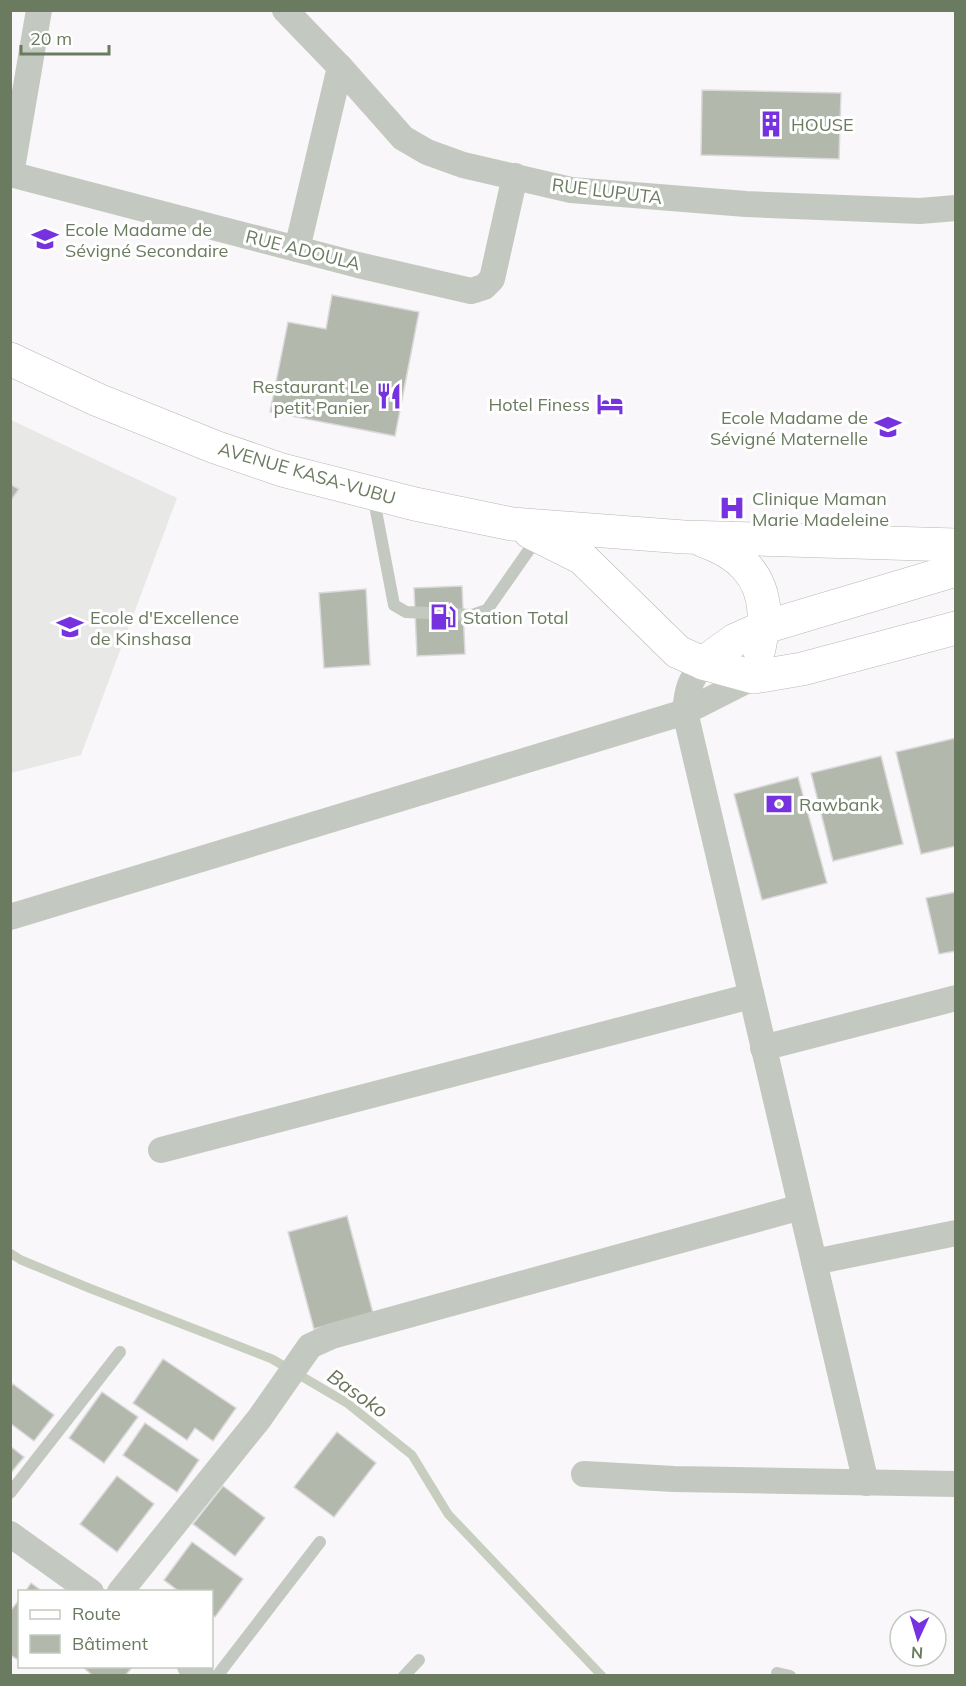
<svg xmlns="http://www.w3.org/2000/svg" width="966" height="1686" viewBox="0 0 966 1686" font-family="Mulish,sans-serif">
<style>
.built{fill:#e8e8e7}
.lines{fill:none;stroke-linecap:round;stroke-linejoin:round}
.stream{stroke:#c7cdbf;stroke-width:9}
.building{fill:#b2b9ac;stroke:#dbd9db;stroke-width:1.5}
.primary-casing{stroke:#b4bab0;stroke-width:34}
.service{stroke:#c3c9c0;stroke-width:12}
.minor{stroke:#c3c9c0;stroke-width:26}
.primary{stroke:#fff;stroke-width:33}
.labels{text-anchor:middle;dominant-baseline:central;stroke-width:6;stroke-linejoin:round;paint-order:stroke}
.poi-label{font-size:18px;fill:#6b7b60;stroke:#fff;text-anchor:start}
.street-label{font-size:18px;fill:#6b7b60;stroke:#fff}
.water-label{font-size:20px;font-style:italic;fill:#69745a;stroke:#fff}
</style>
<rect width="100%" height="100%" fill="#f9f7f9"/>
<polygon class="built" points="11,420 177,498 81,755 11,773"/>
<g class="lines">
<polyline class="stream" points="10,1253 21,1260 89,1288 272,1359 347,1403 412,1455 448,1514 602,1676"/>
</g>
<g class="building">
<polygon points="702,90 841,93 839,159 701,155"/>
<polygon points="332,295 419,312 395,436 270,412 288,322 326,329"/>
<polygon points="10,484 19,489 10,502"/>
<polygon points="462,586 465,654 417,656 414,588"/>
<polygon points="366,589 370,665 324,668 319,593"/>
<polygon points="956,738 956,846 921,854 896,752"/>
<polygon points="881,756 903,844 833,861 811,773"/>
<polygon points="798,777 827,883 762,900 734,794"/>
<polygon points="956,892 956,951 939,954 926,898"/>
<polygon points="347,1216 373,1313 314,1329 288,1232"/>
<polygon points="163,1359 236,1408 213,1441 195,1428 187,1440 133,1403"/>
<polygon points="13,1384 54,1415 34,1441 10,1423 10,1388"/>
<polygon points="102,1392 138,1417 104,1463 69,1438"/>
<polygon points="145,1423 199,1460 177,1492 123,1455"/>
<polygon points="337,1432 376,1463 334,1517 294,1487"/>
<polygon points="10,1446 24,1457 10,1474"/>
<polygon points="117,1476 154,1504 117,1552 80,1524"/>
<polygon points="223,1486 265,1518 235,1556 193,1524"/>
<polygon points="192,1542 243,1579 215,1617 212,1615 212,1592 180,1592 164,1580"/>
<polygon points="31,1583 43,1592 25,1592"/>
<polygon points="20,1599 20,1661 10,1655 10,1611"/>
<polygon points="82,1666 133,1666 125,1676 93,1676"/>
</g>
<g class="lines">
<g class="primary-casing">
<g id="primary">
<polyline points="10,359 98,400 215,447 282,470 415,504 512,524 684,537 956,545"/>
<polyline points="530,532 582,558 678,652 703,663 754,677 802,669 956,628"/>
<path d="M704,541C738,553 762,574 764,612C765,624 761,637 759,649"/>
<polyline points="703,663 735,640 762,628 956,570"/>
</g>
</g>
<g class="service">
<polyline points="373,495 394,605 406,612 472,615 487,610 538,537"/>
<polyline points="10,1493 120,1352"/>
<polyline points="777,1673 790,1676"/>
<polyline points="217,1676 320,1542"/>
<polyline points="404,1676 419,1660"/>
</g>
<g class="minor">
<polyline points="285,10 340,67 403,138 427,152 463,165 571,190 746,204 920,211 956,208"/>
<polyline points="10,174 358,265 471,291 484,287 492,279 515,176"/>
<polyline points="11,174 39,10"/>
<polyline points="297,249 340,67"/>
<path d="M703,663C689,682 687,690 685,712L754,677"/>
<polyline points="10,917 685,712 866,1483"/>
<polyline points="763,1048 956,998"/>
<polyline points="161,1150 751,996"/>
<polyline points="814,1262 956,1233"/>
<polyline points="584,1474 674,1479 956,1484"/>
<polyline points="10,1534 91,1592"/>
<polyline points="120,1592 259,1419 310,1346 332,1336 801,1207"/>
<polyline points="190,1666 202,1676"/>
</g>
<use href="#primary" class="primary"/>
</g>
<defs>
<g id="building-bare" transform="scale(2.07)"><path d="M-4-6H4V6H1V3H-1V6H-4ZM-2.5-4.3h1.7v1.8h-1.7ZM.8-4.3h1.7v1.8H.8ZM-2.5-1h1.7V.8h-1.7ZM.8-1h1.7V.8H.8Z" fill="#7632de" stroke="#fff" stroke-width="2.5" paint-order="stroke"/></g>
<g id="school-bare" transform="scale(2.07)"><path d="M0-5L7-2L0 1L-7-2ZM-4 1L0 2.5L4 1V4Q0 6-4 4Z" fill="#7632de" stroke="#fff" stroke-width="2.5" paint-order="stroke"/></g>
<g id="restaurant-bare" transform="scale(2.07)"><path d="M-5-6h1v4h1v-4h1v4h1v-4h1v5L-1.5 .5V6h-2V.5L-5-1ZM5-6V6H3V1.5H1.5Q1.5-4 5-6Z" fill="#7632de" stroke="#fff" stroke-width="2.5" paint-order="stroke"/></g>
<g id="hotel-bare" transform="scale(2.07)"><path d="M-6-4.5h1.5V1H6V5H4.5V3h-9V5H-6ZM-4 0a1.8 1.8 0 1 1 3.6 0ZM.5 0V-2.5h3Q6-2.5 6 0Z" fill="#7632de" stroke="#fff" stroke-width="2.5" paint-order="stroke"/></g>
<g id="hospital-bare" transform="scale(2.07)"><path d="M-5-5h3v3.5h4V-5h3V5h-3V1.5h-4V5h-3Z" fill="#7632de" stroke="#fff" stroke-width="2.5" paint-order="stroke"/></g>
<g id="fuel-bare" transform="scale(2.07)"><path d="M-5.5-6h7V0h2V4h1.3V-2.5L3-4.5l.8-.8L6-3V5H2.5V1h-1V6h-7ZM-4.2-4.7v3.2H.2V-4.7Z" fill="#7632de" stroke="#fff" stroke-width="2.5" paint-order="stroke"/></g>
<g id="bank-bare" transform="scale(2.07)"><path d="M-6-4H6V4H-6ZM0-2.3a2.3 2.3 0 1 0 0 4.6a2.3 2.3 0 1 0 0-4.6Z" fill="#7632de" stroke="#fff" stroke-width="2.5" paint-order="stroke"/></g>
</defs>
<g fill-rule="evenodd">
<use href="#building-bare" x="771" y="124"/>
<use href="#school-bare" x="45" y="239"/>
<use href="#restaurant-bare" x="389" y="396"/>
<use href="#hotel-bare" x="610" y="404"/>
<use href="#school-bare" x="888" y="427"/>
<use href="#hospital-bare" x="732" y="508"/>
<use href="#fuel-bare" x="443" y="617"/>
<use href="#school-bare" x="70" y="627"/>
<use href="#bank-bare" x="779" y="804"/>
</g>
<g class="labels">
<g class="poi-label">
<text x="791" y="124">HOUSE</text>
<text x="65" y="229">Ecole Madame de<tspan x="65" dy="21">Sévigné Secondaire</tspan></text>
<text x="369" y="386" text-anchor="end">Restaurant Le<tspan x="369" dy="21">petit Panier</tspan></text>
<text x="590" y="404" text-anchor="end">Hotel Finess</text>
<text x="868" y="417" text-anchor="end">Ecole Madame de<tspan x="868" dy="21">Sévigné Maternelle</tspan></text>
<text x="752" y="498">Clinique Maman<tspan x="752" dy="21">Marie Madeleine</tspan></text>
<text x="90" y="617">Ecole d'Excellence<tspan x="90" dy="21">de Kinshasa</tspan></text>
<text x="463" y="617">Station Total</text>
<text x="799" y="804">Rawbank</text>
</g>
<g class="street-label">
<text transform="translate(607 191) rotate(7)">RUE LUPUTA</text>
<text transform="translate(303 250) rotate(14)">RUE ADOULA</text>
<text transform="translate(307 473) rotate(16)">AVENUE KASA-VUBU</text>
</g>
<g class="water-label">
<text transform="translate(358 1393) rotate(35)">Basoko</text>
</g>
</g>
<rect width="966" height="1686" fill="none" stroke="#6b7b60" stroke-width="24"/>
<rect x="18" y="1590" width="195" height="78" fill="#ffffff" stroke="#c4cabf" stroke-width="1.5"/>
<rect x="30" y="1610" width="30" height="9" fill="#ffffff" stroke="#c4cabf" stroke-width="1.5"/>
<text x="72" y="1620" font-size="18" fill="#6b7b60">Route</text>
<rect x="30" y="1635" width="30" height="18" fill="#b2b9ac" stroke="#c4cabf" stroke-width="1.5"/>
<text x="72" y="1650" font-size="18" fill="#6b7b60">Bâtiment</text>
<g transform="translate(918 1638) rotate(184)"><circle r="28" fill="#ffffff" stroke="#c4cabf" stroke-width="1.5"/>
<path d="M0-4.5L10 22L0 15L-10 22Z" fill="#7632de"/>
<text y="-9" font-size="16" font-weight="bold" text-anchor="middle" fill="#6b7b60">N</text>
</g>
<path d="M21 45v9h88v-9" fill="none" stroke="#6b7b60" stroke-width="3"/>
<text x="30" y="45" font-size="18" fill="#6b7b60" stroke="#ffffff" stroke-width="4.5" paint-order="stroke">20 m</text>
</svg>
